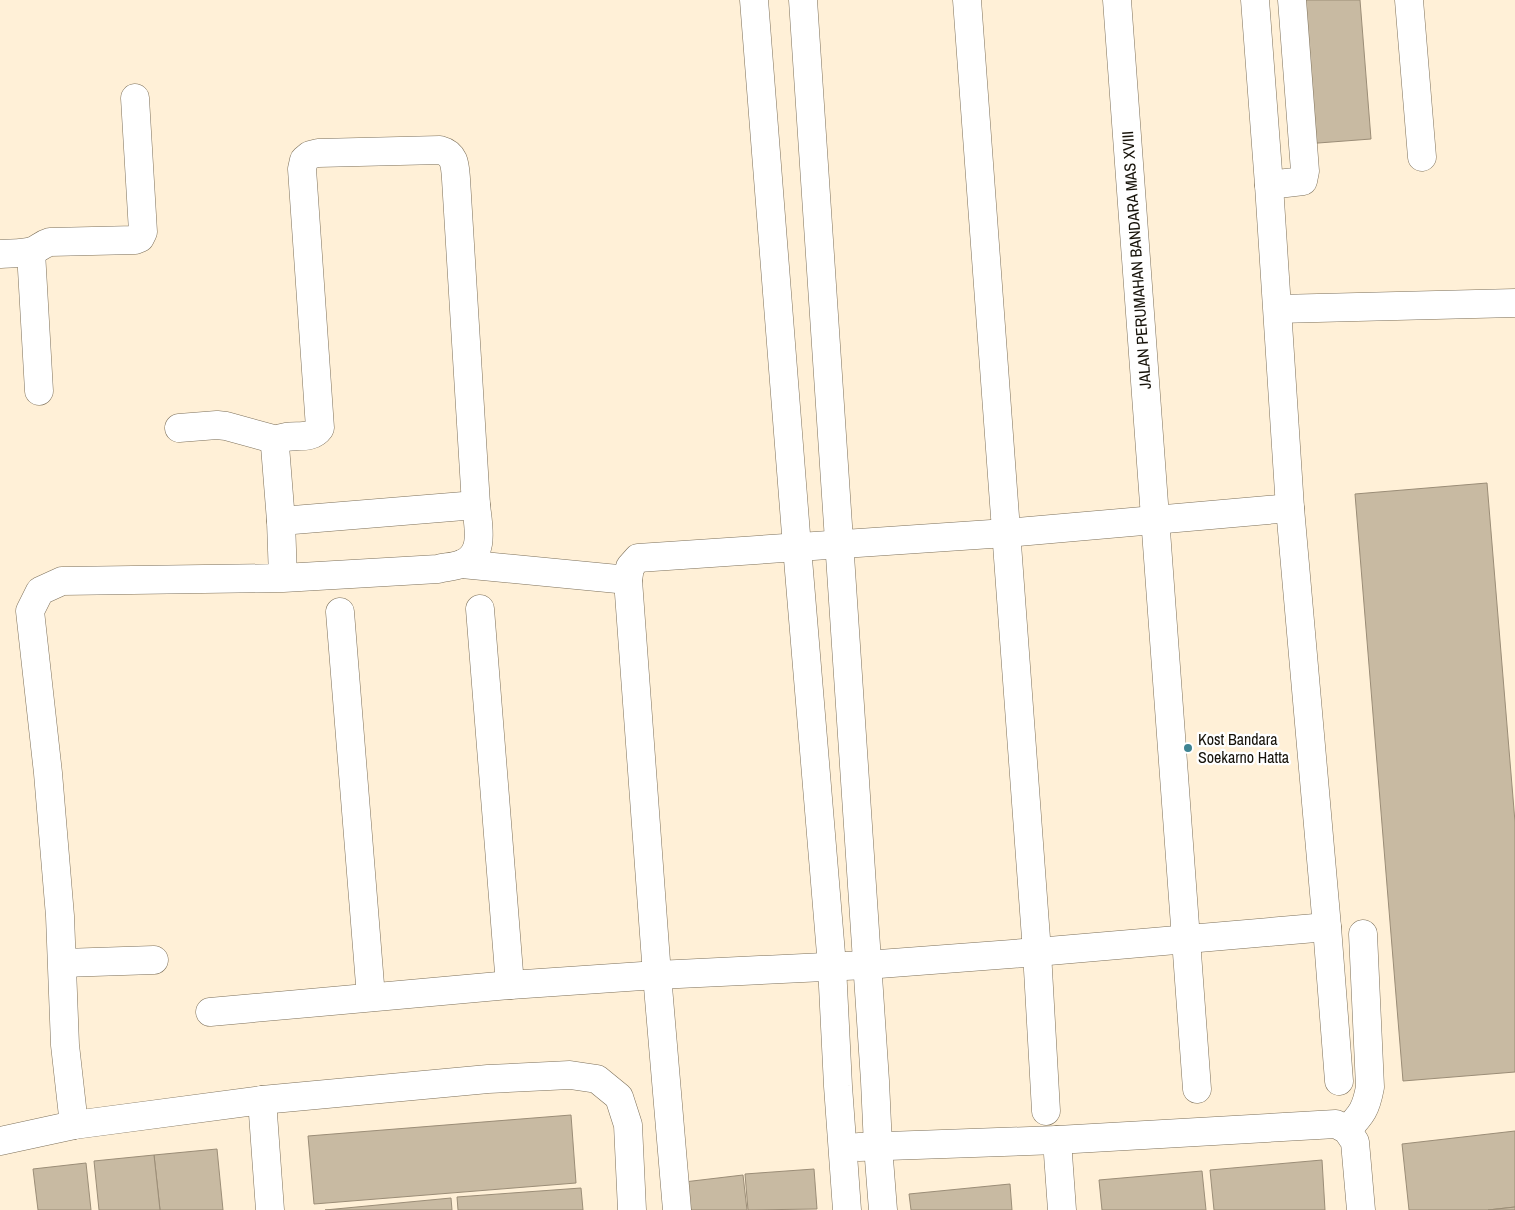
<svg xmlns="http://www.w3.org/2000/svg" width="1515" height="1210" viewBox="0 0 1515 1210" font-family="'Archivo Narrow',sans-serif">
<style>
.building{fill:#c8baa2;stroke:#9b8d77}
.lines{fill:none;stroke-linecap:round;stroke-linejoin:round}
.minor-casing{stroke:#7d705a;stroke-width:29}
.minor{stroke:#fff;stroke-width:28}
.poi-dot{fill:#3f8492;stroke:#fff;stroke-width:2}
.labels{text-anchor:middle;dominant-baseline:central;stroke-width:4.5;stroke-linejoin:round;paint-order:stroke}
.street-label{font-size:16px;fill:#161209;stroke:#fff}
.poi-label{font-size:16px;fill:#161209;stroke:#fff;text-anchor:start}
</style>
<rect width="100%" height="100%" fill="#fff0d7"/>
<g class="building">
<polygon points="1294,0 1360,0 1371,139 1305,144"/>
<polygon points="1487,483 1515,822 1515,1072 1403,1081 1355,494"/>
<polygon points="571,1115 576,1183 314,1204 308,1136"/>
<polygon points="1515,1131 1515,1207 1488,1210 1409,1210 1402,1144"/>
<polygon points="217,1149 223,1210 160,1210 154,1155"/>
<polygon points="154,1155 160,1210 99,1210 94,1161"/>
<polygon points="1322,1160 1325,1210 1214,1210 1210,1170"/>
<polygon points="86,1163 91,1210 38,1210 33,1169"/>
<polygon points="814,1169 817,1209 748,1210 745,1174"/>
<polygon points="1202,1171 1206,1210 1102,1210 1099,1180"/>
<polygon points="743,1175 747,1210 688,1210 684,1182"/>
<polygon points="1010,1184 1012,1210 911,1210 909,1194"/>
<polygon points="581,1188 583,1210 458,1210 457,1197"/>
<polygon points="451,1198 452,1210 325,1210"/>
<polygon points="1515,1207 1515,1210 1488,1210"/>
</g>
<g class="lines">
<g class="minor-casing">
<g id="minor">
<polyline points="754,0 797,547 832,966 838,1086 847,1210"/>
<polyline points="803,0 875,1081 878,1146 883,1210"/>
<polyline points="967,0 1037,952 1046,1111"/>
<polyline points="1117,0 1197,1089"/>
<polyline points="1255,0 1269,185 1290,508 1327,927 1339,1081"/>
<polyline points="1409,0 1422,157"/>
<polyline points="1269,185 1303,181 1305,171 1292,0"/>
<polyline points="31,252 39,391"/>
<path d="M0,254C10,253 23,254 32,251C39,249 40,245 50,242L135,240L140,238L143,232L135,98"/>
<polyline points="1278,309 1515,303"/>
<polyline points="179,428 217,425 226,426 277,440"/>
<polyline points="281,521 476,505"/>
<polyline points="462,564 628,580"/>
<polyline points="480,609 510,985"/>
<polyline points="340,612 371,997"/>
<polyline points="63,963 154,960"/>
<polyline points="210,1012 510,985 657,975 866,965 1037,952 1327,927"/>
<polyline points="262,1100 270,1210"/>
<path d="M74,1125L65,1045L60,916L48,773L30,611L40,591L62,581L283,578L438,569C445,567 454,567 461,564C486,556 478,525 476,505L456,179C455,165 455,154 440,150L318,153L310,155L304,160L302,169L320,428C310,442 291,432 277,440L275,446L281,521L283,578"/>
<path d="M1347,1130C1362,1114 1366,1109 1370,1087L1363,934"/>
<polyline points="1057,1140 1062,1210"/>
<polyline points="0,1141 74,1125 262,1100 488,1079 570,1075 597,1079 619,1097 628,1125 632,1210"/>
<polyline points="859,1147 1057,1140 1336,1124 1347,1130 1355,1142 1361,1210"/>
<polyline points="677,1210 657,975 628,580 630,567 638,558 1006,533 1290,508"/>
</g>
</g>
<use href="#minor" class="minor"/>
</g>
<circle class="poi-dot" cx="1188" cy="748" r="5"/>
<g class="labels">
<g class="street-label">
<text transform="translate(1136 260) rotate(-94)">JALAN PERUMAHAN BANDARA MAS XVIII</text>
</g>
<g class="poi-label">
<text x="1198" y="739">Kost Bandara<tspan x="1198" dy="18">Soekarno Hatta</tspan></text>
</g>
</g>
</svg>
